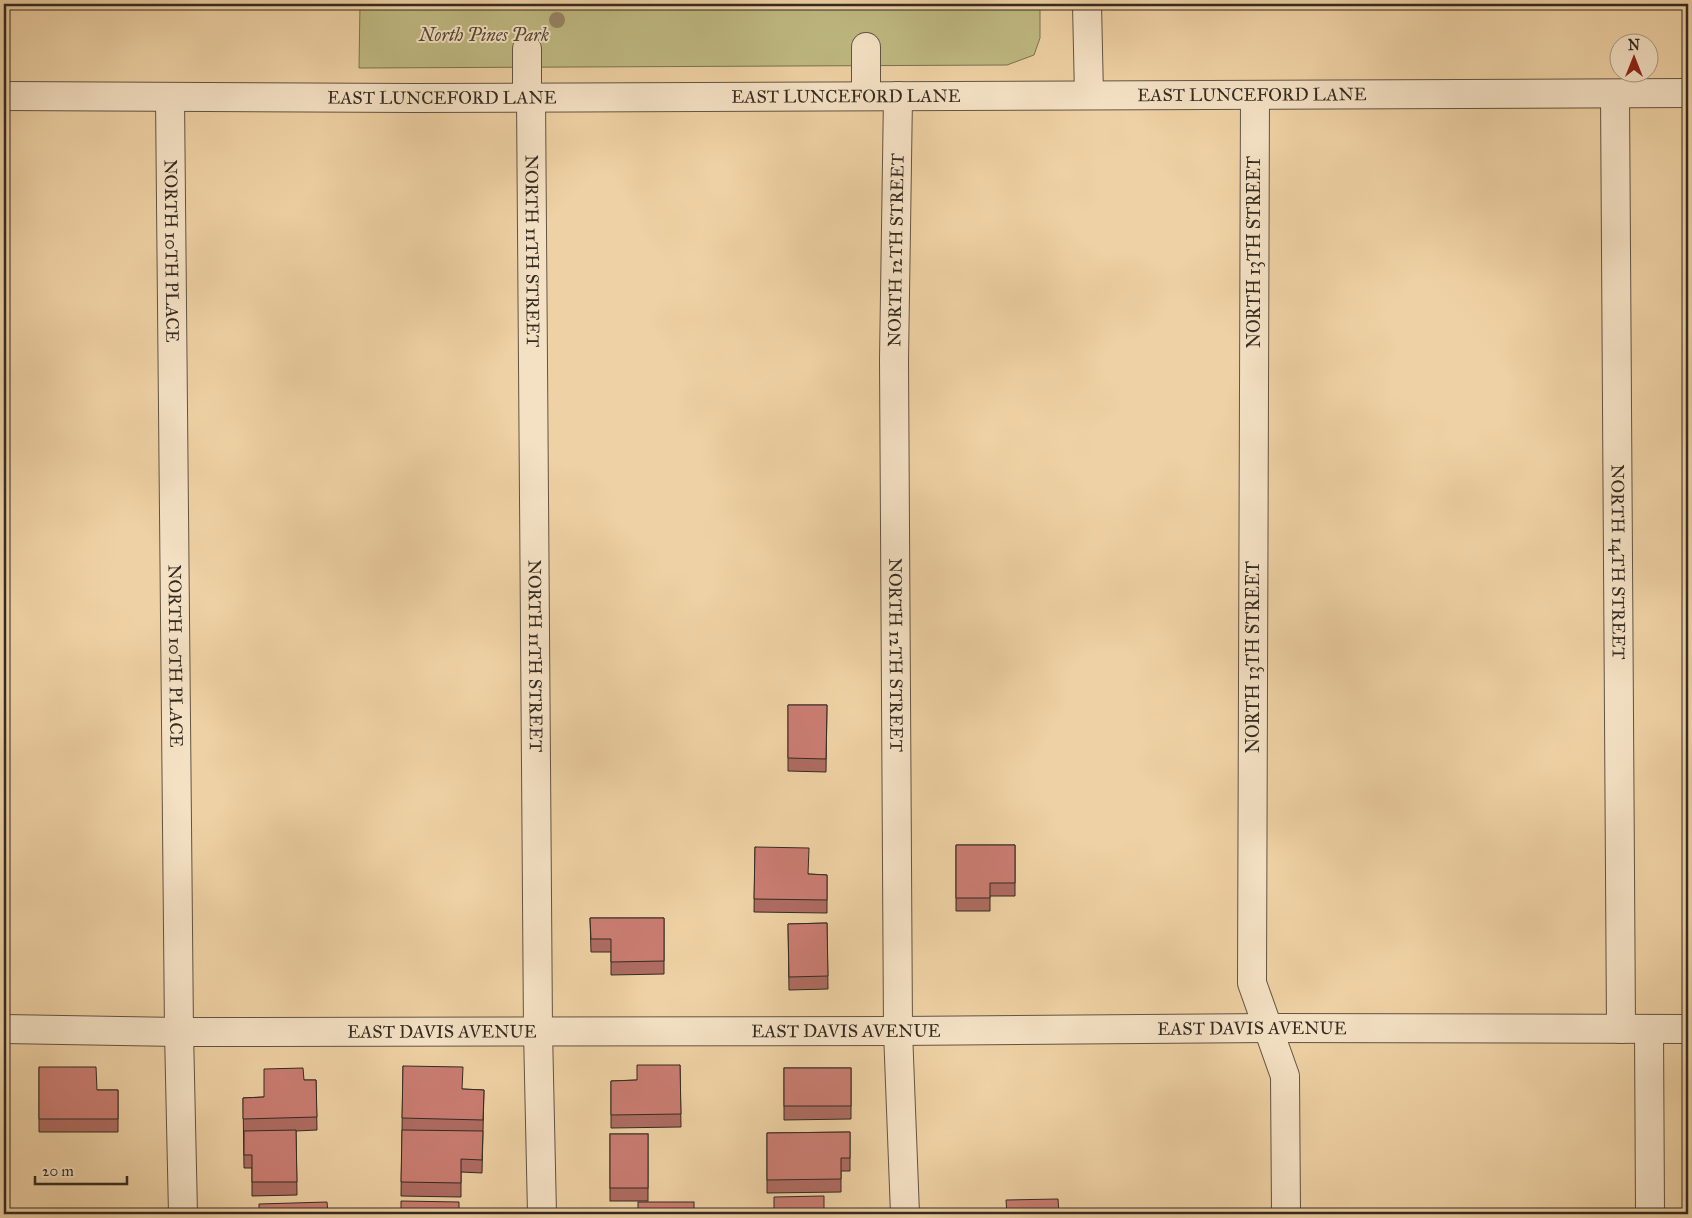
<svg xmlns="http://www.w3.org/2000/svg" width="1692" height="1218" viewBox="0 0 1692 1218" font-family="'IM FELL Great Primer',serif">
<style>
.green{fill:#bfb981;stroke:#7a7251}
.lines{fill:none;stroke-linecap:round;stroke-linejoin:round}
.minor-casing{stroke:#625442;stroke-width:30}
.minor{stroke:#f4e1c4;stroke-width:28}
.tree{fill:#978566}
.wall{fill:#ae6c62;stroke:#342b21}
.building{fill:#ca7d72;stroke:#342b21}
.labels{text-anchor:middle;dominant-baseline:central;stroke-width:4;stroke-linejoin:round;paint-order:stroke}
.park-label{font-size:18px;font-style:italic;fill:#504734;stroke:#f4e1c4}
.street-label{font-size:18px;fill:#342b21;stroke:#f4e1c4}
</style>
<rect width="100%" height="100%" fill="#eed1a4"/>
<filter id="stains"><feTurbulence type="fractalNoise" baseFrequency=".004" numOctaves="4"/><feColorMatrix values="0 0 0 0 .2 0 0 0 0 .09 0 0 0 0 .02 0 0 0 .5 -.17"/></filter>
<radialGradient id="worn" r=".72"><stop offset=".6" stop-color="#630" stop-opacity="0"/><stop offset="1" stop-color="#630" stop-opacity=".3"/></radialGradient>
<polygon class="green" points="360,4 1040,4 1040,38 1034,55 1007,65 359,68"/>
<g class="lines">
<g class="minor-casing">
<g id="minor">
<polyline points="1087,4 1089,95"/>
<polyline points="866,47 866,96"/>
<polyline points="527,49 527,97"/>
<path id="s1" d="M1615,94L1621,1029"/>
<polyline points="1255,95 1252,983 1285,1076 1286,1214"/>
<path id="s2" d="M4,96L415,98L1688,93"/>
<path id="s3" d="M898,96L894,360L898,1031L905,1214"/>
<path id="s4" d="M170,97L179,1032L183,1214"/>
<path id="s5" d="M531,97L538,1031L542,1214"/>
<path id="s6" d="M4,1029L179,1032L898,1031L1268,1028L1688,1029"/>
<polyline points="1649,1029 1650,1214"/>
</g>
</g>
<use href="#minor" class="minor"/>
</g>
<circle class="tree" cx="557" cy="20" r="8"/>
<g class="wall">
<polygon points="788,705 827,705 826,772 788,771"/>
<polygon points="956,845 1015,845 1015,896 990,896 990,911 956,911"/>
<polygon points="755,847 809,874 827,875 827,913 754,912"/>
<polygon points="590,918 664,918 664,974 611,975 611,952 591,952"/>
<polygon points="827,923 828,989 789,990 788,924"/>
<polygon points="680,1065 681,1127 611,1128 611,1081 637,1080"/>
<polygon points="403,1066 462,1089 484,1090 482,1173 461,1172 461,1197 401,1196"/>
<polygon points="39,1067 97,1090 118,1090 118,1132 39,1132"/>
<polygon points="784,1068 851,1068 851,1119 784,1120"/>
<polygon points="304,1080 316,1080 317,1130 296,1131 297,1195 252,1196 252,1168 244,1168 243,1098 264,1097"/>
<polygon points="850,1132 850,1171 841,1171 841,1192 767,1193 767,1133"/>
<rect x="610" y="1134" width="38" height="67"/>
</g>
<g class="building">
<polygon points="788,705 827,705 826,759 788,758"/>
<polygon points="956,845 1015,845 1015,883 990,883 990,898 956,898"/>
<polygon points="755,847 809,848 808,874 827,875 827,900 754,899"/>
<polygon points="590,918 664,918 664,961 611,962 611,939 591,939"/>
<polygon points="827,923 828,976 789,977 788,924"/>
<polygon points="637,1065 680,1065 681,1114 611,1115 611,1081 637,1080"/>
<polygon points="403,1066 463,1067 462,1089 484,1090 483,1120 402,1118"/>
<polygon points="39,1067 96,1067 97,1090 118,1090 118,1119 39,1119"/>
<polygon points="303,1068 304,1080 316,1080 317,1117 243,1119 243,1098 264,1097 264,1069"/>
<rect x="784" y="1068" width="67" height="38"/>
<polygon points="296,1130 297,1182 252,1182 252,1155 244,1155 244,1131"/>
<polygon points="402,1130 483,1131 482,1160 461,1159 461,1183 401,1182"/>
<polygon points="850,1132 850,1158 841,1158 841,1179 767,1180 767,1133"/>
<rect x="610" y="1134" width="38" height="54"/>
<polygon points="824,1196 824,1214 774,1214 774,1197"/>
<polygon points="1058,1199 1059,1214 1007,1214 1006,1200"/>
<polygon points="401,1201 459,1202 459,1214 401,1214"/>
<polygon points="327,1202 328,1214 259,1214 259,1204"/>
<rect x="638" y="1202" width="56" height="12"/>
</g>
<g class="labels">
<g class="park-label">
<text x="484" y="35">North Pines Park</text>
</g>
<g class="street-label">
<text stroke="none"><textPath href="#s2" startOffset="1248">EAST LUNCEFORD LANE</textPath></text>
<text stroke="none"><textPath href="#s2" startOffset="842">EAST LUNCEFORD LANE</textPath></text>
<text stroke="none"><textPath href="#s2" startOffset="438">EAST LUNCEFORD LANE</textPath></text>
<text transform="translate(896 250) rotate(-89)">NORTH 12TH STREET</text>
<text stroke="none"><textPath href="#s4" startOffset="154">NORTH 10TH PLACE</textPath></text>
<text stroke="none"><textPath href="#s5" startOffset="154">NORTH 11TH STREET</textPath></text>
<text transform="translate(1254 252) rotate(-90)">NORTH 13TH STREET</text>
<text stroke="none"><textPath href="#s1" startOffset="468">NORTH 14TH STREET</textPath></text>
<text stroke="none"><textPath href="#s3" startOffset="559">NORTH 12TH STREET</textPath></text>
<text stroke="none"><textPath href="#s4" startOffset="559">NORTH 10TH PLACE</textPath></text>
<text stroke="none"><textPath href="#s5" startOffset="559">NORTH 11TH STREET</textPath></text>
<text transform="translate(1253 657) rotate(-90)">NORTH 13TH STREET</text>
<text stroke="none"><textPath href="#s6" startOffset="1248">EAST DAVIS AVENUE</textPath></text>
<text stroke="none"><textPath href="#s6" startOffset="438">EAST DAVIS AVENUE</textPath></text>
<text stroke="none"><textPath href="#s6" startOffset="842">EAST DAVIS AVENUE</textPath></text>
</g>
</g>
<rect width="1692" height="1218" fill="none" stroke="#eed1a4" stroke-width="20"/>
<rect x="5" y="5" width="1682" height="1208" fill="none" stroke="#342b21" stroke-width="2.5"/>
<rect x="10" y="10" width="1672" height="1198" fill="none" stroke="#342b21"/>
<g transform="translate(1634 58)"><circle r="24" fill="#f4e1c4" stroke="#a79883"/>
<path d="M0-4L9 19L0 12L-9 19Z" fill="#8f2418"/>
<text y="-8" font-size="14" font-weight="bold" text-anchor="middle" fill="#342b21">N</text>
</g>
<path d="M35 1176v8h92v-8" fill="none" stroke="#342b21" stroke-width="2.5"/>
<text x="42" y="1176" font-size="15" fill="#342b21" stroke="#f4e1c4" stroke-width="4" paint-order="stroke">20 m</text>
<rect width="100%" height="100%" filter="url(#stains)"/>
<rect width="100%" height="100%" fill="url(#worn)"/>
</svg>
